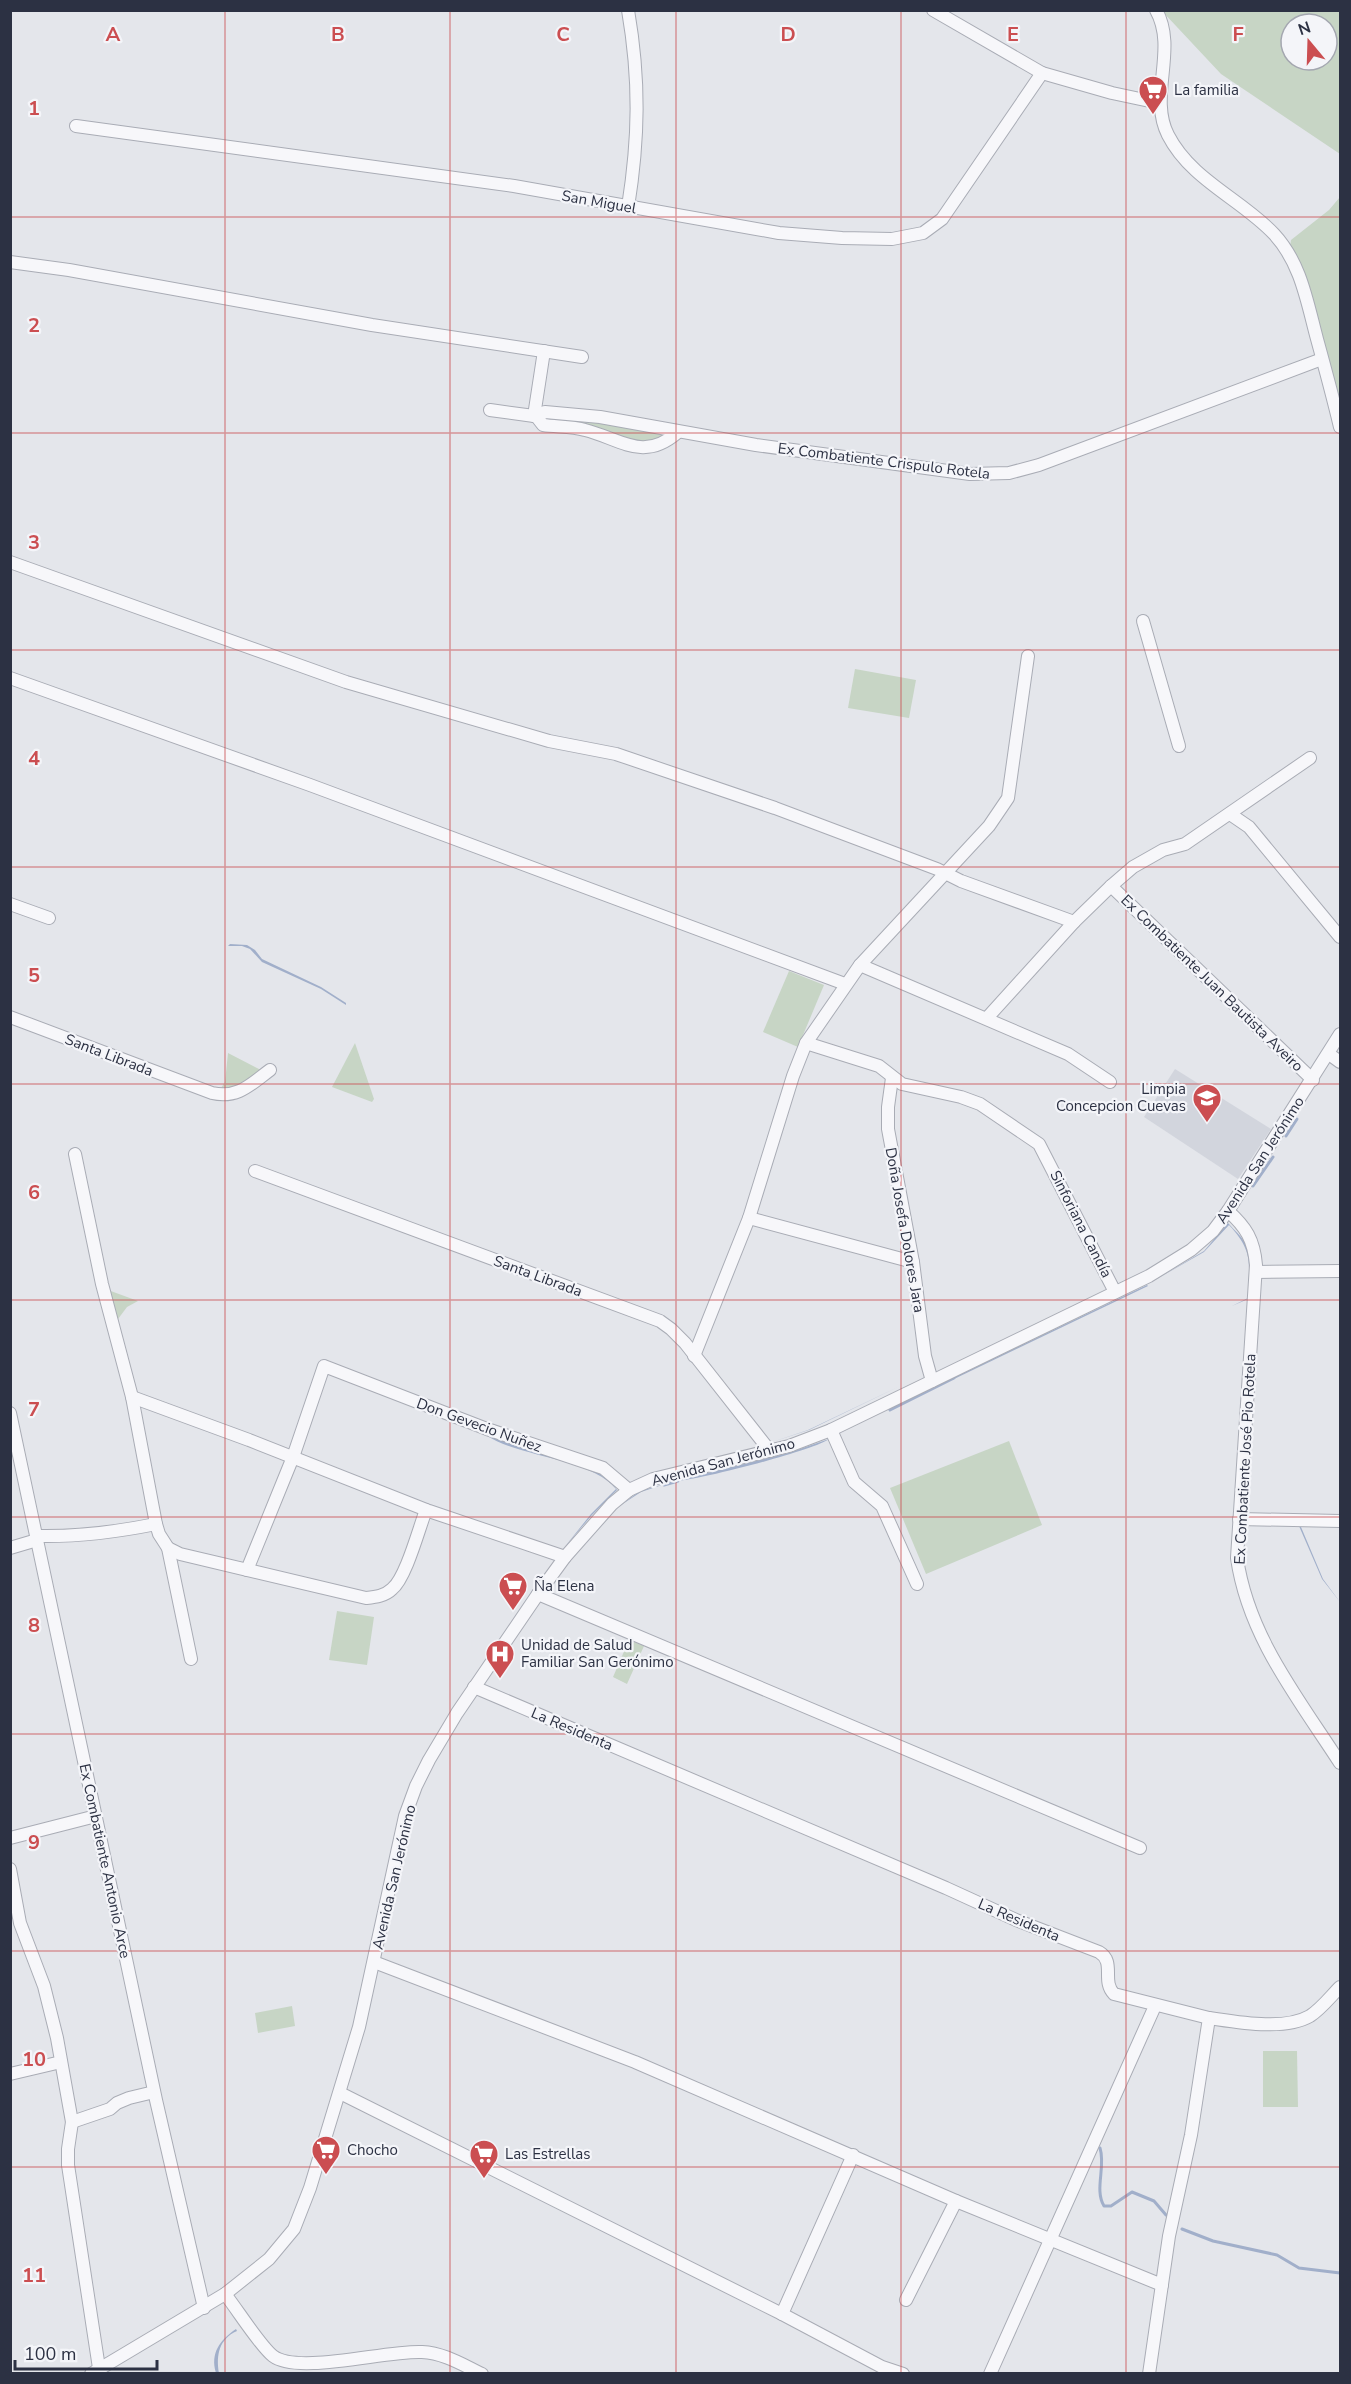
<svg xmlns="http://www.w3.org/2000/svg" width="1351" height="2384" viewBox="0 0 1351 2384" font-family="'Nunito Sans',sans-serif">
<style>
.built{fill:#d2d5dd}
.green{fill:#c7d5c5;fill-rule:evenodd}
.water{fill:#a1afca}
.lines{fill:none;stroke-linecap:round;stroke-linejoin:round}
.stream{stroke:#a1afca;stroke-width:3}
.minor-casing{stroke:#a9acb5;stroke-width:14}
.minor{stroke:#f7f7fa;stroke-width:12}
.grid{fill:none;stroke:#cb4e51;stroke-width:1.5;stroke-opacity:0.55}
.labels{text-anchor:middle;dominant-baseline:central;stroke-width:4.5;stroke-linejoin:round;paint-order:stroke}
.poi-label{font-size:15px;fill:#2c3143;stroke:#f4f5f9;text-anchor:start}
.street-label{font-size:15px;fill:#2c3143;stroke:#f4f5f9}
.grid-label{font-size:20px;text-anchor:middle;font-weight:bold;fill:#cb4e51;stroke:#f4f5f9;stroke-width:4.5;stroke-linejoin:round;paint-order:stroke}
</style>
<rect width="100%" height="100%" fill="#e4e6eb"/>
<polygon class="built" points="1175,1069 1271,1129 1238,1179 1144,1117"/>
<g class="green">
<path d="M1162,11H1340V154L1221,74ZM1291,24H1327V60H1291Z"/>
<polygon points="1340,197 1340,410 1290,247 1291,240 1329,210"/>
<polygon points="547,415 671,433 644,444 546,422 543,417"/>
<polygon points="855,669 916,680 909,718 848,708"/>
<polygon points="789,971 824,985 798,1047 763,1032"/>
<polygon points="355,1043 374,1099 372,1102 332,1087"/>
<polygon points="228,1053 261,1070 243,1086 219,1091 225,1082"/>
<polygon points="108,1290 138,1301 127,1307 115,1323"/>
<polygon points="1009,1441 1042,1525 926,1574 890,1488"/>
<polygon points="337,1611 374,1617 367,1665 329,1660"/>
<polygon points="629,1640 644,1646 627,1684 613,1677"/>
<polygon points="292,2006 295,2026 258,2033 255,2013"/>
<polygon points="1263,2051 1297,2051 1298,2107 1263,2107"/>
</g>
<g class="water">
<polygon points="230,944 247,945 255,950 262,959 321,987 346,1003 346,1005 321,989 262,962 250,949 242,946 228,946"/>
<path d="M1228,1223C1234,1230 1242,1236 1246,1245C1253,1260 1249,1282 1248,1299L1232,1306L1248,1298C1249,1263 1254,1252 1229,1225L1204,1252L1155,1280L1204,1251Z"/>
<polygon points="1147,1285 1148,1286 952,1380 951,1379"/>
<polygon points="900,1386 809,1430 772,1442 808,1430"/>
<path d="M486,1435L598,1473C605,1478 613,1482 617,1490L592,1515L563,1549L591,1514L616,1489C591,1458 517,1457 486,1435Z"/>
<path d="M829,1439C815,1450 696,1481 675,1481L788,1453Z"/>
<polygon points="668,1483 641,1492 618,1507 549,1591 618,1507 640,1491"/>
<polygon points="1245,1525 1340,1526 1301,1527 1323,1579 1340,1602 1322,1579 1299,1526"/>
<path d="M236,2329L237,2331C219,2339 216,2355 219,2373H216C210,2353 220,2340 236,2329Z"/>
</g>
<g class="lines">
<g class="stream">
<polyline points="1286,1136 1297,1119"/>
<polyline points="1253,1186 1273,1157"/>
<polyline points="890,1410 954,1378"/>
<polyline points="664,1485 678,1481"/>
<path d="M1100,2148C1106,2167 1094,2189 1104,2206H1111L1132,2192L1154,2201L1166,2215"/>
<polyline points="1182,2229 1213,2241 1277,2255 1299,2268 1340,2273"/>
</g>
<g class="minor-casing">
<g id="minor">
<polyline points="933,10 1042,73 1112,93 1159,103"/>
<path d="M1156,10C1178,49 1148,96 1168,135C1191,180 1241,199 1274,234C1301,263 1307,302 1317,339C1325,368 1333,398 1340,427"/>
<polyline points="76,126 514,186 779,233 842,238 892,239 923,233 942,219 1042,73"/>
<path d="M628,207C639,138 640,80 628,10"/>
<polyline points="10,262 69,270 372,325 582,357"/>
<polyline points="490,410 534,416 545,412 600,417 756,445 970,474 1009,473 1039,465 1322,359"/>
<polyline points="534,416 544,351"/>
<path d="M536,416L543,425C557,427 572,426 585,430C621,439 643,462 677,433"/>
<polyline points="10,562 346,682 549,741 616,754 775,808 937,869 961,881 1074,922"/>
<polyline points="1143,621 1179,746"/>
<polyline points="10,678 310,785 845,984"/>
<polyline points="1230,814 1249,827 1340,937"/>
<polyline points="1111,886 1313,1080"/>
<polyline points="10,904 49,918"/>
<polyline points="860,965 1068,1054 1110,1082"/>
<path d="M10,1017L212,1093C238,1099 251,1084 270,1070"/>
<polyline points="987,1018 1074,922 1111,886 1133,867 1163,850 1185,844 1310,758"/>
<polyline points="806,1043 879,1066 902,1084 961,1097 980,1104 1039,1144 1115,1292"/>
<polyline points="1329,1054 1340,1062"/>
<polyline points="892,1078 888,1107 888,1129 913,1262 925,1356 932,1381"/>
<polyline points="75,1154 102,1284 132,1397 156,1524 159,1534 168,1548 191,1659"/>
<polyline points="255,1171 660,1321 671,1329 685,1343 770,1451"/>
<path d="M1228,1211C1246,1227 1254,1240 1256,1265L1237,1558C1248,1636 1298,1698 1340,1763"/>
<polyline points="749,1218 913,1262"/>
<polyline points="1256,1272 1340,1271"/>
<polyline points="694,1356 749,1218 793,1076 806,1043 860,965 989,826 1008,798 1028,656"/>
<polyline points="132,1397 249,1440 429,1511 565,1557"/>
<polyline points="10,1413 156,2100 204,2308"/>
<polyline points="831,1430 854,1482 882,1506 917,1584"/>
<polyline points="1239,1519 1340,1521"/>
<path d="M37,1536C78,1537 116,1532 156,1524"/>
<polyline points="10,1548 37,1540"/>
<path d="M168,1548L180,1554L366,1598C375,1597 385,1596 392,1589C406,1578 419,1528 426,1510"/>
<polyline points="247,1570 293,1457 324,1366 487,1429 603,1468 629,1490"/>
<polyline points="538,1594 1140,1848"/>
<path d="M474,1687L946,1888L1016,1920L1099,1952C1116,1962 1101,1981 1114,1994L1209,2018L1191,2135L1169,2236L1149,2374"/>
<polyline points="10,1838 96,1816"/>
<polyline points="10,1869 20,1923 44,1986 57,2038 72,2122 68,2149 68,2165 99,2368"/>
<polyline points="374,1962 635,2062 956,2201 1162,2285"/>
<path d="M1209,2018C1237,2022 1284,2031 1310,2016C1321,2009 1331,1996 1340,1987"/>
<polyline points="10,2074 61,2062"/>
<polyline points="340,2093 782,2314 882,2367 903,2374"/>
<polyline points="72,2122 110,2109 117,2103 129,2098 154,2092"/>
<path d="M225,2294C237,2309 260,2346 273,2356C298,2375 387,2350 422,2352C444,2353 463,2365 482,2374"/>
<polyline points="906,2300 956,2201"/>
<polyline points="782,2314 853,2155"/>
<polyline points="91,2374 225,2294 269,2259 294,2229 310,2188 359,2027 405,1816 416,1786 429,1760 457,1713 538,1594 565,1557 612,1504 629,1490 653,1479 789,1446 831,1430 1149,1276 1191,1250 1213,1231 1228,1211 1340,1034"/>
<polyline points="990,2374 1155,2006"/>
</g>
</g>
<use href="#minor" class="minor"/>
</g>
<path class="grid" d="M225,10V2374M450,10V2374M676,10V2374M901,10V2374M1126,10V2374M10,217H1340M10,433H1340M10,650H1340M10,867H1340M10,1084H1340M10,1300H1340M10,1517H1340M10,1734H1340M10,1951H1340M10,2167H1340"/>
<defs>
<g id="supermarket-pin" transform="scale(1.5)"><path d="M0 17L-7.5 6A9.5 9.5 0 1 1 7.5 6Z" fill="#cb4e51" stroke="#f4f5f9"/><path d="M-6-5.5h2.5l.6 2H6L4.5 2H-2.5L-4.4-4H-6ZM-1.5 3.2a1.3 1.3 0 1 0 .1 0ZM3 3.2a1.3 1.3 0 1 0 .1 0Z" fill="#fff"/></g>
<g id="school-pin" transform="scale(1.5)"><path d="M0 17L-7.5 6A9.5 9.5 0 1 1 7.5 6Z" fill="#cb4e51" stroke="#f4f5f9"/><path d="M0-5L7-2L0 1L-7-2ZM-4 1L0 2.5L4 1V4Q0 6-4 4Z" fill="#fff"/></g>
<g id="hospital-pin" transform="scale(1.5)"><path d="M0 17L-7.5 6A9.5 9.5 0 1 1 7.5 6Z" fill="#cb4e51" stroke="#f4f5f9"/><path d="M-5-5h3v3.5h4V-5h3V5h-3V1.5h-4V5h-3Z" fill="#fff"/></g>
</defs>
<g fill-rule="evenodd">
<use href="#supermarket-pin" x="1153" y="90"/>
<use href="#school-pin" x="1207" y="1098"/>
<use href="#supermarket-pin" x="513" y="1586"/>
<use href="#hospital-pin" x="500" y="1654"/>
<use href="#supermarket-pin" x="326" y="2150"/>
<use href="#supermarket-pin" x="484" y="2154"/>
</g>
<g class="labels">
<g class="poi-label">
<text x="1174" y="90">La familia</text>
<text x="1186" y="1089" text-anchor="end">Limpia<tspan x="1186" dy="17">Concepcion Cuevas</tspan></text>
<text x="534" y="1586">Ña Elena</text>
<text x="521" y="1645">Unidad de Salud<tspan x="521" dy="17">Familiar San Gerónimo</tspan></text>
<text x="347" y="2150">Chocho</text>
<text x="505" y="2154">Las Estrellas</text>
</g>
<g class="street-label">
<text transform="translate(599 202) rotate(10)">San Miguel</text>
<text transform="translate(884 461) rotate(7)">Ex Combatiente Crispulo Rotela</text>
<text transform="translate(1212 983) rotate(44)">Ex Combatiente Juan Bautista Aveiro</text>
<text transform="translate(109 1055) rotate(21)">Santa Librada</text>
<text transform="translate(1260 1160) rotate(-57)">Avenida San Jerónimo</text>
<text transform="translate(1081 1224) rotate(63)">Sinforiana Candía</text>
<text transform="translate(905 1230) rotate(80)">Doña Josefa Dolores Jara</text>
<text transform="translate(538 1276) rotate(20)">Santa Librada</text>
<text transform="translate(479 1425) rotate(20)">Don Gevecio Nuñez</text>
<text transform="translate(1245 1459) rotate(-87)">Ex Combatiente José Pio Rotela</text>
<text transform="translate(723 1462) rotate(-15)">Avenida San Jerónimo</text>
<text transform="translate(572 1729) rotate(23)">La Residenta</text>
<text transform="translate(105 1861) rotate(78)">Ex Combatiente Antonio Arce</text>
<text transform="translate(394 1877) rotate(-77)">Avenida San Jerónimo</text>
<text transform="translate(1019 1920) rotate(23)">La Residenta</text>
</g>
</g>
<g class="grid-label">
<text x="113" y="41">A</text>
<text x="338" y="41">B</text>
<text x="563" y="41">C</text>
<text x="788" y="41">D</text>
<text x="1013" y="41">E</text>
<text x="1238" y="41">F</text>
<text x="34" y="115">1</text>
<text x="34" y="332">2</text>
<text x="34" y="549">3</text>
<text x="34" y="765">4</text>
<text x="34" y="982">5</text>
<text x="34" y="1199">6</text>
<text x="34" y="1416">7</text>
<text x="34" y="1632">8</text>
<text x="34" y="1849">9</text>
<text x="34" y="2066">10</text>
<text x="34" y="2282">11</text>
</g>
<rect width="1351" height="2384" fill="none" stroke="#2c3143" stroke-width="24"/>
<g transform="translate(1309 42) rotate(341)"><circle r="28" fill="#f4f5f9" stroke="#a4a7b0" stroke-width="1.5"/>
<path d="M0-4.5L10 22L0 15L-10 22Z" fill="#cb4e51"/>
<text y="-9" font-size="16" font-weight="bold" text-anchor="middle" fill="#2c3143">N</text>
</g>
<path d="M15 2360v9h142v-9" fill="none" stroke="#2c3143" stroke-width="3"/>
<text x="24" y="2360" font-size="18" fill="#2c3143" stroke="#f4f5f9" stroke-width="4.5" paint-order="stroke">100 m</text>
</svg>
